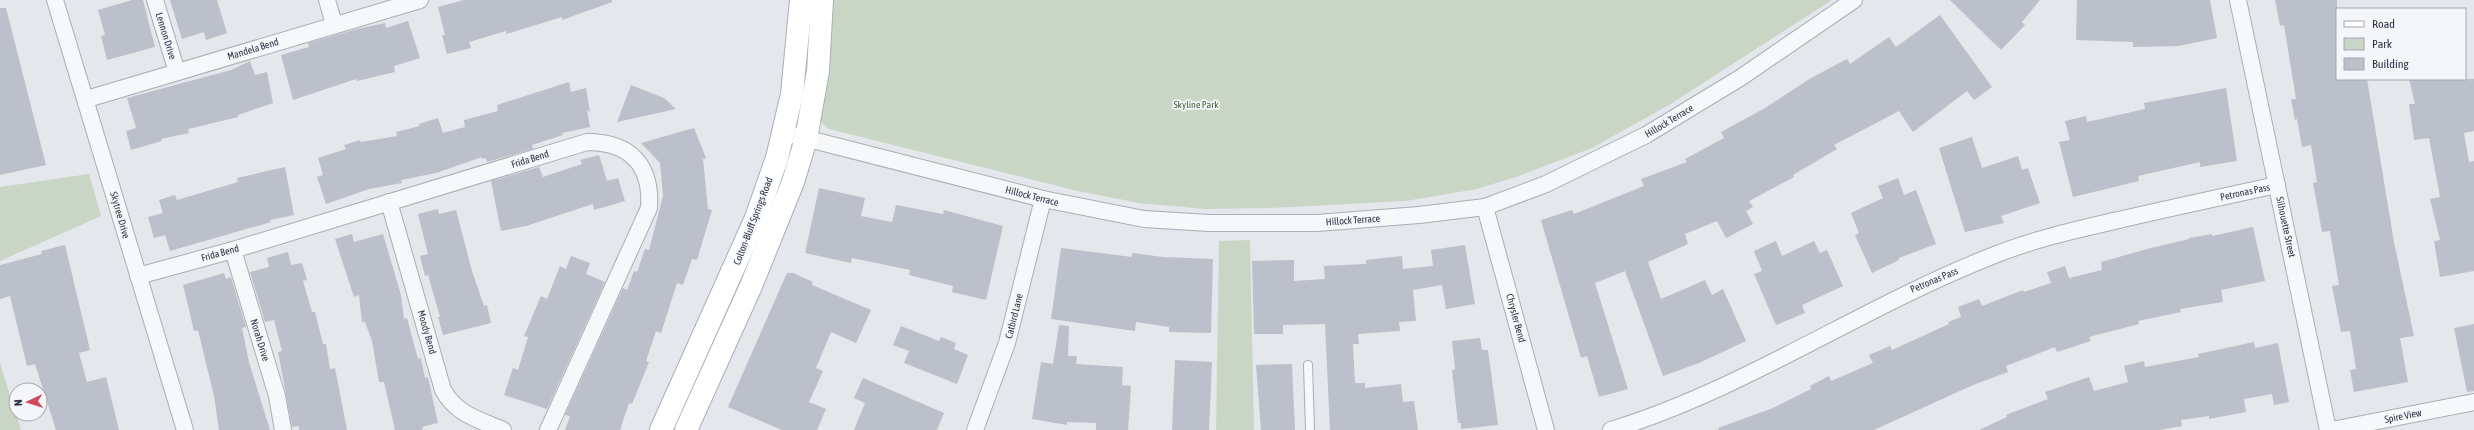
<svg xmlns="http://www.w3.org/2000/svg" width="2474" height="430" viewBox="0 0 2474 430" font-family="'Asap Condensed',sans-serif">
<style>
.green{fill:#c9d6c5}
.building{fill:#bbc0ca}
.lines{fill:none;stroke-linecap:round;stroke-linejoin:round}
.lane-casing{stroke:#a9aeb7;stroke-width:10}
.street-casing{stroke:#a9aeb7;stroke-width:18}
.secondary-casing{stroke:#a9aeb7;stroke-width:24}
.lane{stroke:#f7f8fa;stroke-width:8}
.street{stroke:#f7f8fa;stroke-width:16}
.secondary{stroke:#fff;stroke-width:22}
.labels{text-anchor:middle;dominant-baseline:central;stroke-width:3.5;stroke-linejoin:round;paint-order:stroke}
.street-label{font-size:10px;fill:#2b3445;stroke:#f4f6f9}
.park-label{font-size:10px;fill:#3f6138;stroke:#f4f6f9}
</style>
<rect width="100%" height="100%" fill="#e4e7ec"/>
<g class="green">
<polygon points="830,0 1832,0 1669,105 1592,148 1519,176 1477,189 1406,201 1270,208 1205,209 1139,203 1078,191 829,129 820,121"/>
<polygon points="89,174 101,216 0,261 0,187"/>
<polygon points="1250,240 1254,430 1216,430 1219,241"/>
<polygon points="0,363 21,430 0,430"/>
</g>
<g class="building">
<polygon points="132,0 143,0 155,47 107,60 101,36 105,35 98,10"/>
<polygon points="170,0 217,0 227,33 206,40 204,32 182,39"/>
<polygon points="464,0 612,0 612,2 562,20 562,17 506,34 506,31 469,42 471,48 447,54 442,35 445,35 438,7"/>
<polygon points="1950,0 2040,0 2022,22 2025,25 2001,50"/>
<polygon points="2077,0 2210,0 2217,38 2179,46 2133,47 2133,42 2076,40"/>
<polygon points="2275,0 2337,0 2337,79 2367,79 2394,242 2414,336 2400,338 2408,382 2354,392 2350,370 2356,369 2350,331 2341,332 2332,286 2339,285 2330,231 2322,232 2313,183 2317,182 2311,145 2302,147 2297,119 2295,120 2291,99 2296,99 2284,25 2280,26"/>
<polygon points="0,8 6,8 46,165 0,175"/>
<polygon points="1940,15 1992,87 1974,100 1967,91 1913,132 1899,111 1834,145 1837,149 1793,175 1794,177 1749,201 1753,207 1746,211 1753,224 1726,238 1717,221 1685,234 1688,244 1648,262 1661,299 1705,280 1712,295 1723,289 1746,341 1699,363 1663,376 1625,271 1595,283 1628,389 1599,397 1587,356 1581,358 1541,220 1572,210 1574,214 1644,186 1641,179 1687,162 1685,159 1724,138 1721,132 1765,108 1811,78 1847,59 1850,64 1889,37 1896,47"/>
<polygon points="408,21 420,58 394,66 395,72 357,81 356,79 293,100 281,55 309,47 308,43 357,29 385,23 386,28"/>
<polygon points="250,61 255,75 267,72 273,103 238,115 238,117 188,129 189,133 161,139 162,141 131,150 126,131 136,128 127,98 231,70"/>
<polygon points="2409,79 2474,79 2474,131 2464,133 2469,162 2474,161 2474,271 2440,277 2434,241 2440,240 2430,199 2440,197 2429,138 2414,140 2409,104 2415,104"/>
<polygon points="569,82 571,92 586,88 590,112 587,110 590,127 562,133 563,135 532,145 533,149 487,162 486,158 482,159 482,157 436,173 401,180 402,183 369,189 326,204 317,177 323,175 318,158 346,149 344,145 360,140 361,142 397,136 396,132 420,126 419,124 438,118 443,133 465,127 464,120 498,111 497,105"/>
<polygon points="631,85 664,98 676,109 617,122"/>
<polygon points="2226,88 2237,161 2200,167 2200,162 2138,176 2139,181 2073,197 2059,142 2070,140 2065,121 2086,116 2087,122 2145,109 2144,103"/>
<polygon points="694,128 706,158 703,159 708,209 712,210 697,260 692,259 683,285 677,283 661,333 656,331 646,361 649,362 632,404 629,403 620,430 565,430 570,416 565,415 623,288 627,290 634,271 637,272 645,249 649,250 655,227 663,196 660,163 641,143"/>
<polygon points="1972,137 1982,168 2018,156 2022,170 2028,168 2040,203 2001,216 2004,223 1965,232 1939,148"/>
<polygon points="599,155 607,181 618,178 625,201 594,210 593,204 526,226 501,231 491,181 539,167 543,177 582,164 580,160"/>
<polygon points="285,167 294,215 270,220 271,222 170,251 165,235 154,238 148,217 163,213 159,200 175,195 177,200 238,182 237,178"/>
<polygon points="1898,178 1904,195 1916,190 1936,244 1899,258 1899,260 1872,273 1855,235 1859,233 1851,213 1883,198 1878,186"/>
<polygon points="819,188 865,198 861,216 892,222 896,205 943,214 944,210 1003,226 986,300 952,292 953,286 909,275 910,270 852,258 851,263 805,253"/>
<polygon points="438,209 439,214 456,210 472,271 484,306 487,305 491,323 443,335 438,317 440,317 428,275 425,276 420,256 428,254 418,214"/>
<polygon points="2253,227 2265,281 2221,290 2223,302 2180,309 2181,312 2138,321 2139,324 2089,337 2091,341 2057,352 2055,347 2006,366 2008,372 1973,385 1874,430 1719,430 1718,428 1773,408 1811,389 1810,386 1829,376 1831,381 1873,363 1869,355 1890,346 1892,350 1949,324 1948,322 1961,317 1958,307 1979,299 1982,306 2023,290 2024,292 2051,283 2047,272 2065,266 2069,278 2102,270 2101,262 2147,249 2189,239 2189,238 2212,234 2212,236"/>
<polygon points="352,234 354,242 383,234 401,295 404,319 407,318 418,359 421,358 425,378 428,377 438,423 422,427 423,430 395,430 384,382 379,382 372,341 365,322 362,322 359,295 354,297 335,239"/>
<polygon points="1776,241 1782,256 1814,241 1820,253 1827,250 1843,286 1802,305 1805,313 1776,325 1754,274 1762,271 1754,251"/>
<polygon points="65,245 90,350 79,353 87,382 106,377 119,430 56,430 35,364 27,366 10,296 0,299 0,265 42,254 41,251"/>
<polygon points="1465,245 1475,304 1446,309 1442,285 1413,290 1416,321 1399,322 1400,331 1358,334 1359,344 1353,344 1355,383 1365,383 1365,388 1401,384 1403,402 1414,401 1418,430 1330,430 1325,324 1283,325 1283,334 1254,334 1252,261 1294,260 1294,281 1325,279 1324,266 1366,264 1366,260 1402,256 1403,269 1433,266 1431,250"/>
<polygon points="1061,248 1132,257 1132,253 1163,257 1213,259 1211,333 1169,332 1169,327 1136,322 1135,331 1051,319"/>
<polygon points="288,252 291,265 302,263 307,280 303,281 312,312 315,312 323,344 326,344 330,369 335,368 347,430 299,430 299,426 292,427 278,352 282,351 274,320 265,322 250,272 269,267 267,258"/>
<polygon points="571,256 590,263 586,274 605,282 547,409 504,395 513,368 518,370 528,337 524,336 541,296 547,299 560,266 566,269"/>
<polygon points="224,273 226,279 231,277 246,327 242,328 249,362 270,430 219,430 214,396 198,330 194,331 183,285"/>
<polygon points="787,273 793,273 813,282 812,285 871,310 856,343 831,332 816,368 823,371 809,402 826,409 817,430 782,430 728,407"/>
<polygon points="2474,324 2474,391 2467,392 2454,328"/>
<polygon points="1059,325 1069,326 1068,356 1077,356 1076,364 1123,367 1122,385 1131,386 1128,430 1096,430 1096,423 1067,422 1067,425 1032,419 1041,362 1053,364"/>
<polygon points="901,326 939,341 941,337 956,343 954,349 968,355 957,384 904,363 909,351 893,345"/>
<polygon points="1480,338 1482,350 1488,350 1498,425 1461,429 1461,423 1458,423 1452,370 1455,369 1452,341"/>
<polygon points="2254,342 2255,348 2278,343 2289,402 2274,405 2272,394 2244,399 2246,412 2209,419 2209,416 2181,420 2182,426 2159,430 1979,430 2007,417 2006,415 2048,399 2045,392 2089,377 2094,391 2128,382 2124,366 2144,361 2145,367 2199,357 2198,354"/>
<polygon points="1175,360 1212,362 1209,430 1172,430"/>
<polygon points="1292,364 1295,430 1261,430 1256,365"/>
<polygon points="863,378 944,413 937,430 854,430 865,403 854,398"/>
</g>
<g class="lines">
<g class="lane-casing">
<polyline id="lane" points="1308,365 1310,430"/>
</g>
<g class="street-casing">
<g id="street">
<polyline points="55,0 185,430"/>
<polyline points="155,0 177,72"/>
<polyline points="327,0 334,24"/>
<polyline points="2238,0 2328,430"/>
<polyline points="87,99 420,0"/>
<polyline points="785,133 1043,199 1144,219 1209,223 1317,223 1419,215 1485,207 1546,184 1646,135 1740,78 1854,0"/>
<path d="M389,202L443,390C457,415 478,419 503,430"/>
<polyline points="1485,207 1546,430"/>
<polyline points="233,250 277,396 283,430"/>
<path d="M138,276L233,250L587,142C630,142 652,165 649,208L548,430"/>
<polyline points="975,430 1007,343 1043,199"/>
<path d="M1611,430C1745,389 1862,307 1992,256C2034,239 2079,229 2123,219C2175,207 2226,196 2277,185"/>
<polyline points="2332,430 2474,402"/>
</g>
</g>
<g class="secondary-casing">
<g id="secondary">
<polyline points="661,430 756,218 777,158 792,94 801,0"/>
<polyline points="686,430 751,286 793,182 806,139 818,71 822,0"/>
</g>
</g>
<use href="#lane" class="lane"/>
<use href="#street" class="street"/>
<use href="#secondary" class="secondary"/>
</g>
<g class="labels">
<g class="street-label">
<text transform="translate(166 36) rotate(73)">Lennon Drive</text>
<text transform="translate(253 49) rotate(-17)">Mandela Bend</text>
<text transform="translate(1669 121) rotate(-31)">Hillock Terrace</text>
<text transform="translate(530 159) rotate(-17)">Frida Bend</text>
<text transform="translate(2245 192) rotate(-12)">Petronas Pass</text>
<text transform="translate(1032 196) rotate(14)">Hillock Terrace</text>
<text transform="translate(120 215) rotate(74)">Skytree Drive</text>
<text transform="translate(1353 220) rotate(-4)">Hillock Terrace</text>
<text transform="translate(753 221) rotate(-69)">Colton-Bluff Springs Road</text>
<text transform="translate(2286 227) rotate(78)">Silhouette Street</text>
<text transform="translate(220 253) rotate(-15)">Frida Bend</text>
<text transform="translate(1934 280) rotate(-23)">Petronas Pass</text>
<text transform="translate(1014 316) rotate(-76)">Catbird Lane</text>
<text transform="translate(1516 318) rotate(75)">Chrysler Bend</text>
<text transform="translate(427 332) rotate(74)">Moody Bend</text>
<text transform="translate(260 340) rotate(73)">Norah Drive</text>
<text transform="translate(2403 416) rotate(-11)">Spire View</text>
</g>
<g class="park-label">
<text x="1196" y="104">Skyline Park</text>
</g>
</g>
<rect x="2336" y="8" width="130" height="72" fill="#f4f6f9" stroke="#a4a8b1"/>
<rect x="2344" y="21" width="20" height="6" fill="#ffffff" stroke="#a4a8b1"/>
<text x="2372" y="28" font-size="12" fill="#2b3445">Road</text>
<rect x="2344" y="38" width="20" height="12" fill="#c9d6c5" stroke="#a4a8b1"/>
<text x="2372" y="48" font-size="12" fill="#2b3445">Park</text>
<rect x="2344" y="58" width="20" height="12" fill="#bbc0ca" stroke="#a4a8b1"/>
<text x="2372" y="68" font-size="12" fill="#2b3445">Building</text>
<g transform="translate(28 402) rotate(266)"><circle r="19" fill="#f4f6f9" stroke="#a4a8b1"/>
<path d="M0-3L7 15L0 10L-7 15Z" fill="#d1495b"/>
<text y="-6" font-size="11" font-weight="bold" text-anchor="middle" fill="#2b3445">N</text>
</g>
</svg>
